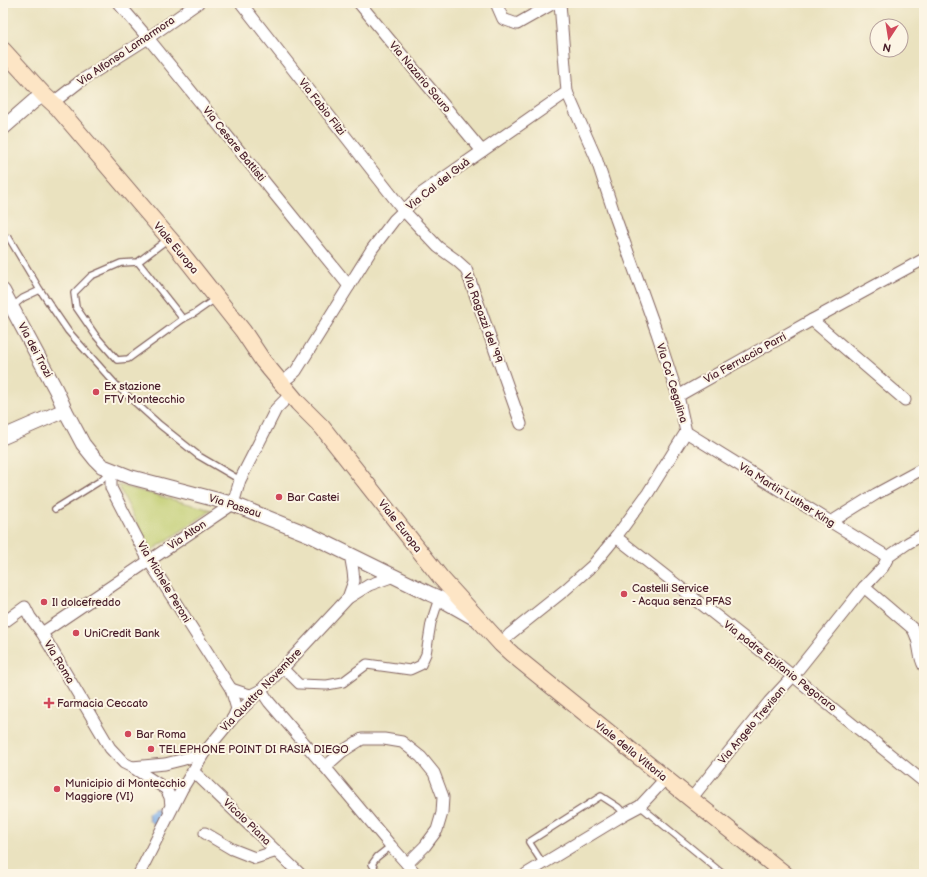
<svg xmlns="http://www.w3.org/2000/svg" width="927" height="877" viewBox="0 0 927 877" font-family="'Balsamiq Sans',sans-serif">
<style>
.green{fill:#becb6c;stroke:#84754c}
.water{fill:#7cade8;stroke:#63668a}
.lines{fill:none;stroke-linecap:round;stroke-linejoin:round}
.service-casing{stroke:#82635f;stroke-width:8}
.pedestrian-casing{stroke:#82635f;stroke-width:11}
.minor-casing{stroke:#82635f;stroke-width:13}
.tertiary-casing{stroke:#82635f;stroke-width:16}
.secondary-casing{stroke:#82635f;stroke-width:18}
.service{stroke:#fff;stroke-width:5.5}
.pedestrian{stroke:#fff;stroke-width:9}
.minor{stroke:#fff;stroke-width:11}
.tertiary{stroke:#fff;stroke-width:14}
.secondary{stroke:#fde5c5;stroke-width:16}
.poi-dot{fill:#d1495b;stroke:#fcf5e5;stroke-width:1.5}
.labels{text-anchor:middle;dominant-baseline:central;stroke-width:4;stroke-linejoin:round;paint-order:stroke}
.street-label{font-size:11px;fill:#4a1f2b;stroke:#fcf5e5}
.poi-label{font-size:11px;fill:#4a1f2b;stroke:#fcf5e5;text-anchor:start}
</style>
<rect width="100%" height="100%" fill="#fcf5e5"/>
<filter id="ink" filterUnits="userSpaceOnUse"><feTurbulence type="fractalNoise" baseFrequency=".025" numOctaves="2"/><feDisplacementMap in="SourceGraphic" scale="8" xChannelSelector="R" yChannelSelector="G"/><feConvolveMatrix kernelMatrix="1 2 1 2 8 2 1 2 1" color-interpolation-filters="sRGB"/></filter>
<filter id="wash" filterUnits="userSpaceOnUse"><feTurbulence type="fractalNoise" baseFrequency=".012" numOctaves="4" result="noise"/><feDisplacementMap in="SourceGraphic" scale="16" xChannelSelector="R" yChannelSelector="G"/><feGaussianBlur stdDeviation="0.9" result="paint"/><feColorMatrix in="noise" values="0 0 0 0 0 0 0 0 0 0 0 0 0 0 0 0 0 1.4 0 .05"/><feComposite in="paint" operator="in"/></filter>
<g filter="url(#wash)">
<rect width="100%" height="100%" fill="#eae2bf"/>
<polygon class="green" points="118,485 212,510 151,551"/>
<polygon class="water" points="158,808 163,812 164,820 159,824 153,824 149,820 148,814 153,809"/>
</g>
<g filter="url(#ink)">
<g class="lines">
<g class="service-casing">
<g id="service">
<polyline points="9,238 40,290"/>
<polyline points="168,239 138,262 121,263 91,276 74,293 76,307 96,336 117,360 128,359 183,319 195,313 215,299"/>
<polyline points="138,262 183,319"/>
<polyline points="12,307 23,298 40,290 68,331 118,387 160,425 199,456 240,480"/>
<polyline points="55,509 100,481 110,471"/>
<polyline points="640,806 723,874"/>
<polyline points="543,864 529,842 601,796 618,807 625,814"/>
<polyline points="378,874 372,864 377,857 391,846"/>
</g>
</g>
<g class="pedestrian-casing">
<polyline id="pedestrian" points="283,668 299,684 327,685 343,682 367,664 410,670 421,665 426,654 431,623 439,598"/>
</g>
<g class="minor-casing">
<g id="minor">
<polyline points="118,3 148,38 349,286"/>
<polyline points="241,3 404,211 438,247 456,260 466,269 521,424"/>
<polyline points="359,3 482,151"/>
<polyline points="496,3 503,19 517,24 554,3"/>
<polyline points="55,101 82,80 148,38 198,3"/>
<polyline points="812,320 924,259"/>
<polyline points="289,377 296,371 372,249 394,220 422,193 567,92 560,3"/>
<polyline points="678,396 812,320 905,400"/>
<polyline points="686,432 831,522 888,557"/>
<polyline points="111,470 111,488 149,561 231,689 237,709 233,718"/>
<polyline points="831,522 876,494 924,468"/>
<polyline points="616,537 793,676 924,782"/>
<polyline points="888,557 908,543 924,534"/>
<path d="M864,587L912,628C921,640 917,654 924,666"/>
<polyline points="348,598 354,581 353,571 350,554"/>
<polyline points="3,623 25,607 30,617 42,633 110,748 124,763 132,767 166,789 170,797 171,806 169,810"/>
<polyline points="42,633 233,504 240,480 276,409 291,394"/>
<polyline points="501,644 510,634 565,590 593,565 616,537 648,493 686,432 678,396 657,333 616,219 596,158 567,92"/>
<polyline points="231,689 243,693 251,695 261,690 269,702 325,767 391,846 416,874"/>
<polyline points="132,767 165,764 181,760 204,753"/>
<polyline points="325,767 343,751 362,739 384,739 402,742 421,757 434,773 443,797 442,813 437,830 425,846 407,864"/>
<polyline points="193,771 300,874"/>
<polyline points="691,799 769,702 793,676 864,587 883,567 888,557"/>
<polyline points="205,833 232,849 255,858 277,851"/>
<polyline points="139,874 182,789 204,753 233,718 283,668 348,598 369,585 394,576"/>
<polyline points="526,874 625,814 640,806 666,778"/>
</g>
</g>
<g class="tertiary-casing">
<g id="tertiary">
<polyline points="3,128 34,101 44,95"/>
<polyline points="3,291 56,390 65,410 83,444 95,459 102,466 130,477 233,504 310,535 430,594 439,598 476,619"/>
<polyline points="3,437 65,410"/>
</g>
</g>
<g class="secondary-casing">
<polyline id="secondary" points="3,50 44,95 57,107 175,245 243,331 263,361 298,403 322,427 441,578 501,644 512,654 691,799 785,874"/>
</g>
<use href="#service" class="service"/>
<use href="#pedestrian" class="pedestrian"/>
<use href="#minor" class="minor"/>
<use href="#tertiary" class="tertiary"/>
<use href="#secondary" class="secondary"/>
</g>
</g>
<g class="poi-dot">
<circle cx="96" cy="392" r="4"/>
<circle cx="279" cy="497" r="4"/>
<circle cx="624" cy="594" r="4"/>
<circle cx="44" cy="602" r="4"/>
<circle cx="76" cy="633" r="4"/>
<path d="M47 697h4v4h4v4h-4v4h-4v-4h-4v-4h4z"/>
<circle cx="128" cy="734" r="4"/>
<circle cx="151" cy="749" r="4"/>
<circle cx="57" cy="789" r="4"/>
</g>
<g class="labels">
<g class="street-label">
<text transform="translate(126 51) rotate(-34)">Via Alfonso Lamarmora</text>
<text transform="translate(420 77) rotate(50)">Via Nazario Sauro</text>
<text transform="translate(322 107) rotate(52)">Via Fabio Filzi</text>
<text transform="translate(234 144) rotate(51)">Via Cesare Battisti</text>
<text transform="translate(438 184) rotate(-38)">Via Cal del Guà</text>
<text transform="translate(176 248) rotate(50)">Viale Europa</text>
<text transform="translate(483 318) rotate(70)">Via Ragazzi del '99</text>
<text transform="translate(35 350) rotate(62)">Via dei Trozi</text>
<text transform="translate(745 358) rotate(-29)">Via Ferruccio Parri</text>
<text transform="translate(672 383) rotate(73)">Via Ca' Cegalina</text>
<text transform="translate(787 495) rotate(32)">Via Martin Luther King</text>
<text transform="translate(235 506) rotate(18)">Via Passau</text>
<text transform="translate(400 526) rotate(52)">Viale Europa</text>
<text transform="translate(187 535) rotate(-34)">Via Alton</text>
<text transform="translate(164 582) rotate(59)">Via Michele Peroni</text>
<text transform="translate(59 662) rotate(59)">Via Roma</text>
<text transform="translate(780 666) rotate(38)">Via padre Epifanio Pegoraro</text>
<text transform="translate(261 690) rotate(-46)">Via Quattro Novembre</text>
<text transform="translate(752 725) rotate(-50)">Via Angelo Trevisan</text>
<text transform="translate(631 751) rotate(39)">Viale della Vittoria</text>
<text transform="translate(247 822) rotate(44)">Vicolo Piana</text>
</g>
<g class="poi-label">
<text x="104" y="386">Ex stazione<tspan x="104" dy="13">FTV Montecchio</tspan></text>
<text x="287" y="497">Bar Castei</text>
<text x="632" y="588">Castelli Service<tspan x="632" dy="13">- Acqua senza PFAS</tspan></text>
<text x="52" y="602">Il dolcefreddo</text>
<text x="84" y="633">UniCredit Bank</text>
<text x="57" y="703">Farmacia Ceccato</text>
<text x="136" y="734">Bar Roma</text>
<text x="159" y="749">TELEPHONE POINT DI RASIA DIEGO</text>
<text x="65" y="783">Municipio di Montecchio<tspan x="65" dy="13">Maggiore (VI)</tspan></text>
</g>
</g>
<rect width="927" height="877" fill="none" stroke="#fcf5e5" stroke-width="16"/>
<g transform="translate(889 38) rotate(192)"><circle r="19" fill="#fcf5e5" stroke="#b59f9b"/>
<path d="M0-3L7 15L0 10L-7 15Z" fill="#d1495b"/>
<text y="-6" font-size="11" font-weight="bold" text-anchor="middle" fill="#4a1f2b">N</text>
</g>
</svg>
